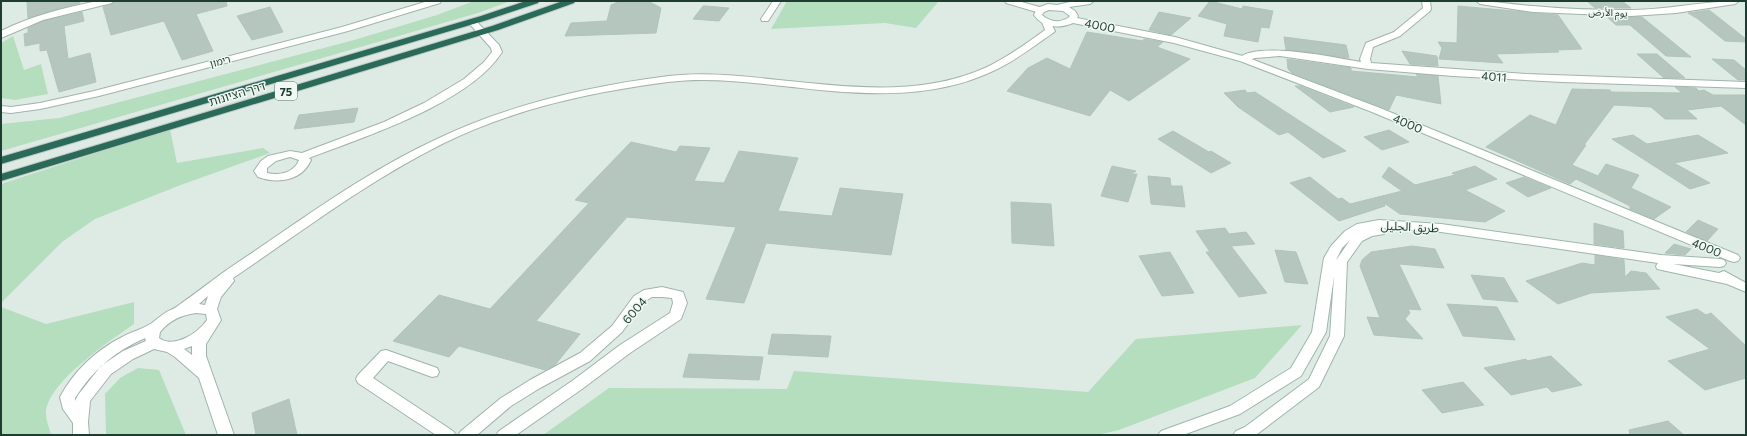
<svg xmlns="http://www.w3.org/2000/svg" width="1747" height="436" viewBox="0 0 1747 436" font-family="Commissioner,'Noto Sans Arabic','Noto Sans Hebrew',sans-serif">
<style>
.green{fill:#b5debe}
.building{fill:#b4c6bd;stroke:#b1c5bb}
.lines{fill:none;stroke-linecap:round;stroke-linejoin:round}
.street-casing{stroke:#a1b3ab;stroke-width:2}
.secondary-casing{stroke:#9db7ac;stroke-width:2}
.highway-casing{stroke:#c0c8c6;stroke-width:2}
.street{fill:#fff;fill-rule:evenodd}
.secondary{fill:#fff;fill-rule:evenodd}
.highway{fill:#296a58;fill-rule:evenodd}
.labels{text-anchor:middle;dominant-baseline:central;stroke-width:3;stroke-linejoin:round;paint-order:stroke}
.far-street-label{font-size:10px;fill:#1f3c32;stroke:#eff8f3}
.shield{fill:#eff8f3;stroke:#5d746c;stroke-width:1}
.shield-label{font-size:11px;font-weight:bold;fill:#1f3c32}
.street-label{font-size:12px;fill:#1f3c32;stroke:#eff8f3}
</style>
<rect width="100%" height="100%" fill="#deebe4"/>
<g class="green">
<polygon points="474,1 511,1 478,13 1,151 1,124 59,118 354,40 437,15"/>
<polygon points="787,1 939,1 916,28 885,23 771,29"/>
<polygon points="13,36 24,70 41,64 48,94 15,100 1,98 1,43"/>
<polygon points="170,129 177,163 263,148 270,153 178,186 95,219 62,242 1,303 1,184"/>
<path d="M134,302V324C111,340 45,384 46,414C46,421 50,429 51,435H1V307L46,324Z"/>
<polygon points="1302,325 1255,378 1119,430 1097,435 543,435 609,388 787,389 794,371 1088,392 1136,339"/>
<polygon points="138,368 159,370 186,435 106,435 105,394 120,378"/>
</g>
<g class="building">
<polygon points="27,1 80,1 80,3 28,18"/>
<polygon points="114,1 226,1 227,6 196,14 213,51 182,60 164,21 111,35 103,7 112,4"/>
<polygon points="620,1 648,1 661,8 656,33 565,36 571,23 607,21 611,5"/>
<polygon points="1210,1 1242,9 1243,6 1273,11 1269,28 1261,27 1258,42 1224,36 1227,24 1198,16"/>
<polygon points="1587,1 1622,1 1631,8 1595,8"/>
<polygon points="703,6 706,6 729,8 719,21 693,19"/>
<polygon points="1458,6 1558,15 1582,49 1557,50 1559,52 1496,54 1503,63 1439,59 1442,48 1438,42 1457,43"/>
<polygon points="270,7 283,32 252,40 237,16"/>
<polygon points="1709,10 1746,39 1746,42 1725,41 1698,19 1688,13"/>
<polygon points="82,12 84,21 64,26 68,59 90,53 96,82 59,92 47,50 40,51 40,43 25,46 24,34 28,33 28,28 43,21"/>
<polygon points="1159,12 1191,18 1171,35 1149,30"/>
<polygon points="1606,16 1642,17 1691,57 1666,56 1630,25 1616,25"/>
<polygon points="1087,32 1143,41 1144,39 1163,42 1157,47 1190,59 1129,101 1110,90 1090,116 1007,91 1028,68 1047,58 1070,69"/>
<polygon points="1284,37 1346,45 1349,58 1286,50"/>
<polygon points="1402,51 1437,56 1438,66 1410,64"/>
<polygon points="1637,54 1657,54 1685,78 1664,78"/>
<polygon points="1287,59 1351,68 1351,71 1418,77 1416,74 1438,76 1441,104 1396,95 1389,110 1292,73 1288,69"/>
<polygon points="1712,59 1734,60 1746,70 1746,80 1738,80"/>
<polygon points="1295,86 1300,86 1354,107 1330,112"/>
<polygon points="1675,87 1696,88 1699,91 1704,90 1713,95 1746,95 1746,125 1721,106 1687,110 1697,119 1665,119 1651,107 1614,105 1584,145 1586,145 1572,165 1598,176 1606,164 1639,175 1631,188 1671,207 1654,219 1630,209 1630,206 1576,179 1570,184 1565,182 1486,147 1530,115 1556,125 1572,89 1610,90 1611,92 1682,93"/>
<polygon points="1245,90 1247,93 1255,92 1346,151 1323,158 1288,132 1279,135 1238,107 1224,93"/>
<polygon points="358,108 354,122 294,129 299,115"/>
<polygon points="1389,130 1409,142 1382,150 1364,137"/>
<polygon points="1173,131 1209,152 1211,151 1231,163 1211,173 1158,139"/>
<polygon points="1633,135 1647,144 1698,135 1728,153 1674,163 1710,183 1690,189 1612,139"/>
<polygon points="631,142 676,152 680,146 710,148 694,181 724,183 739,151 798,158 778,211 832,216 840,188 903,194 891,255 766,243 744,303 706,299 736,227 627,217 536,321 580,334 555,365 545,370 459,346 449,357 393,341 439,295 490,309 589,203 575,200"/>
<polygon points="1112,166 1136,171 1131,174 1137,174 1128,202 1101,196"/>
<polygon points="1475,166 1497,179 1465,190 1505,211 1485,222 1400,214 1384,203 1385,206 1339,221 1290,183 1310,177 1338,199 1342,198 1350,204 1402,191 1382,177 1389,167 1415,185 1455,175 1452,173"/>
<polygon points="1148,176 1170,178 1171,186 1182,186 1185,207 1151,204"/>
<polygon points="1524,177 1551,188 1528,197 1506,183"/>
<polygon points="1011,202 1051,204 1054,246 1012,243"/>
<polygon points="1698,220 1718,229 1707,241 1686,232"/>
<polygon points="1594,223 1623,231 1624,248 1594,244"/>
<polygon points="1225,228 1229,234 1246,232 1255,244 1231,246 1267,293 1239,297 1206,252 1210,252 1196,231"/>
<polygon points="1674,244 1691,249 1685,255 1665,253"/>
<polygon points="1412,246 1435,249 1444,268 1399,264 1421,310 1408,309 1410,313 1405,319 1423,339 1374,335 1367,317 1380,318 1360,266 1362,260 1371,252"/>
<polygon points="1275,250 1296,252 1308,284 1285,282"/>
<polygon points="1170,252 1194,293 1162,296 1139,256"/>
<polygon points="1595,255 1624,260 1625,277 1631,271 1646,273 1660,289 1591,293 1558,304 1526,281 1582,263 1595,265"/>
<polygon points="1471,275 1504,278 1518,302 1483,299"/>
<polygon points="1447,304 1497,307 1515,340 1463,336"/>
<polygon points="1697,309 1706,315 1711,313 1746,346 1746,378 1705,390 1668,361 1710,349 1666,317"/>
<polygon points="772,334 831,336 828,357 768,354"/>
<polygon points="689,354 763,357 759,380 683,377"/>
<polygon points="1551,356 1582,385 1552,392 1547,387 1511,395 1484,368 1526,359 1527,361"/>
<polygon points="1463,382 1484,405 1442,413 1422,390"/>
<polygon points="289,399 297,435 256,435 252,413"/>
<polygon points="1668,421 1684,435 1630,435 1629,430"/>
</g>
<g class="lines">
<g class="street-casing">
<g id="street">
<path d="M97,1H113L112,3L43,20L1,38V31C31,16 64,8 97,1Z"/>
<polygon points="428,1 441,1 440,3 348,31 99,96 40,109 11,113 1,112 1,106 11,107 40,103 94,91 342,27"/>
<polygon points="773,1 781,1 768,21 762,21 761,19"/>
<polygon points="1005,1 1018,1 1043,8 1044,10 1040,13 1006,3"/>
<path d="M1422,1H1430L1431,9L1430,11L1400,36L1373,47L1370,59L1371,63L1526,74L1746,82V88L1562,82L1453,76L1368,69L1280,56L1255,58L1243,62L1238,59C1255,40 1337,58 1361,62L1360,59L1366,43L1394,32L1423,8Z"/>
<path d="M1476,1C1495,1 1514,5 1533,6C1565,9 1598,10 1630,10C1667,10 1703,1 1739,1L1735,4L1676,13L1631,16L1533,12L1480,4Z"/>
<path d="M472,19L475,20L499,45L502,52C470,103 364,137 309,158L311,160C302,181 278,184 258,177L254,171L261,161L268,156L290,151L302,153L384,122L424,103L464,79L484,62L492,52L491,48L468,22ZM290,157L299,160C294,173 279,176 267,173V168L276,161Z"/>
<path d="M1046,19L1049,20L1055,31L1053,33C1034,46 1015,61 993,71C928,102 853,94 783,86C746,82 706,77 668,82C590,92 513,109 442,144C368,181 301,232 233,278L234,281L221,297L217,309L221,320L206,344V356L234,435H218L199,378L175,357L167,352L154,349L133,359L111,374L90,401L88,422L89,435H73V423L63,409L60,397C74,371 95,351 122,337C131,332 143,329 152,323C156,320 160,316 165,313C169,310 175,309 179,305C195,294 211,281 228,269C296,224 363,173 437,139C510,104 589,86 669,76C705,72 743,76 779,80C847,87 920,97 985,68C1006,58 1026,44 1045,30L1042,22ZM208,296L205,305L199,304ZM196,313L206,314L207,320C198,333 174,349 159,338L160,332C170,320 181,315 196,313ZM145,338L146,341L123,351L101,366L78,395L75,401V398C92,371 115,351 145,338ZM192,346V355L184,349Z"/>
<polygon points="662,287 683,292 687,303 681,319 630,353 582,389 516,435 496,435 499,431 572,381 620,345 670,313 673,303 672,298 662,297 652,297 644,302 622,332 590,361 540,388 511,406 477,435 458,435 461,431 501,398 530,380 580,353 612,326 634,296 644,290"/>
<polygon points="386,350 437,368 439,372 437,376 432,377 388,361 373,378 453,431 456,435 436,435 358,383 356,379 358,375 381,351"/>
</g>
</g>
<g class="secondary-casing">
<g id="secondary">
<path d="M1074,1H1094L1090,4L1069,7L1075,11L1078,16L1077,18L1175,37L1246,57L1380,108L1738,255L1740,258L1738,261L1734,262L1730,261L1372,112L1240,61L1174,43L1073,23C1059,29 1043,28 1034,15L1037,8L1048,4L1057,5ZM1049,10L1063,11L1070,16L1068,18C1059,23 1050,22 1042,15L1044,12Z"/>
<path d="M1379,220L1441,224L1661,255L1720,259L1724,260L1726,263L1724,266L1720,267L1673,264L1719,273L1724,271L1746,283V292L1727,284L1657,269L1656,266L1658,263L1441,232L1384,228L1386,231L1384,234L1372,236L1362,241L1347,262L1344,336L1319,387L1256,435H1233L1236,431L1245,427L1309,379L1330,336L1334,276L1326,332L1301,376L1240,414L1183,435H1158L1161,431L1230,406L1291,368L1312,332L1324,258L1331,246L1345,231L1357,224ZM1350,240L1337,259L1336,260L1342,248Z"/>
</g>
</g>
<g class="highway-casing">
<g id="highway">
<polygon points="526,1 539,1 538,3 487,20 1,164 1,157 481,16"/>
<polygon points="563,1 575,1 574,3 498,30 1,181 1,174 492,26"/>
</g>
</g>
<use href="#street" class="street"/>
<use href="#secondary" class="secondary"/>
<use href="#highway" class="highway"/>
</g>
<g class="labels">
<g class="far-street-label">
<text transform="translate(1608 12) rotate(2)">يوم الأرض</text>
<text transform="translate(220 61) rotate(-14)">רימון</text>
</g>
<rect class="shield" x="275" y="82" width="22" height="18" rx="3"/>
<g class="shield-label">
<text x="286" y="91">75</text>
</g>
<g class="street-label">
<text transform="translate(1100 25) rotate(11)">4000</text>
<text transform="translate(1494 76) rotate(4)">4011</text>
<text transform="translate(237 93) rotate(-17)">דרך הציונות</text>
<text transform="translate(1408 123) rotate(23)">4000</text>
<text transform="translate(1410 226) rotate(3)">طريق الجليل</text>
<text transform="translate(1707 247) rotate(22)">4000</text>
<text transform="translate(634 310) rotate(-49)">6004</text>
</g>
</g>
<rect width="1747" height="436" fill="none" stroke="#1f3c32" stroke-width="4"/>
</svg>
